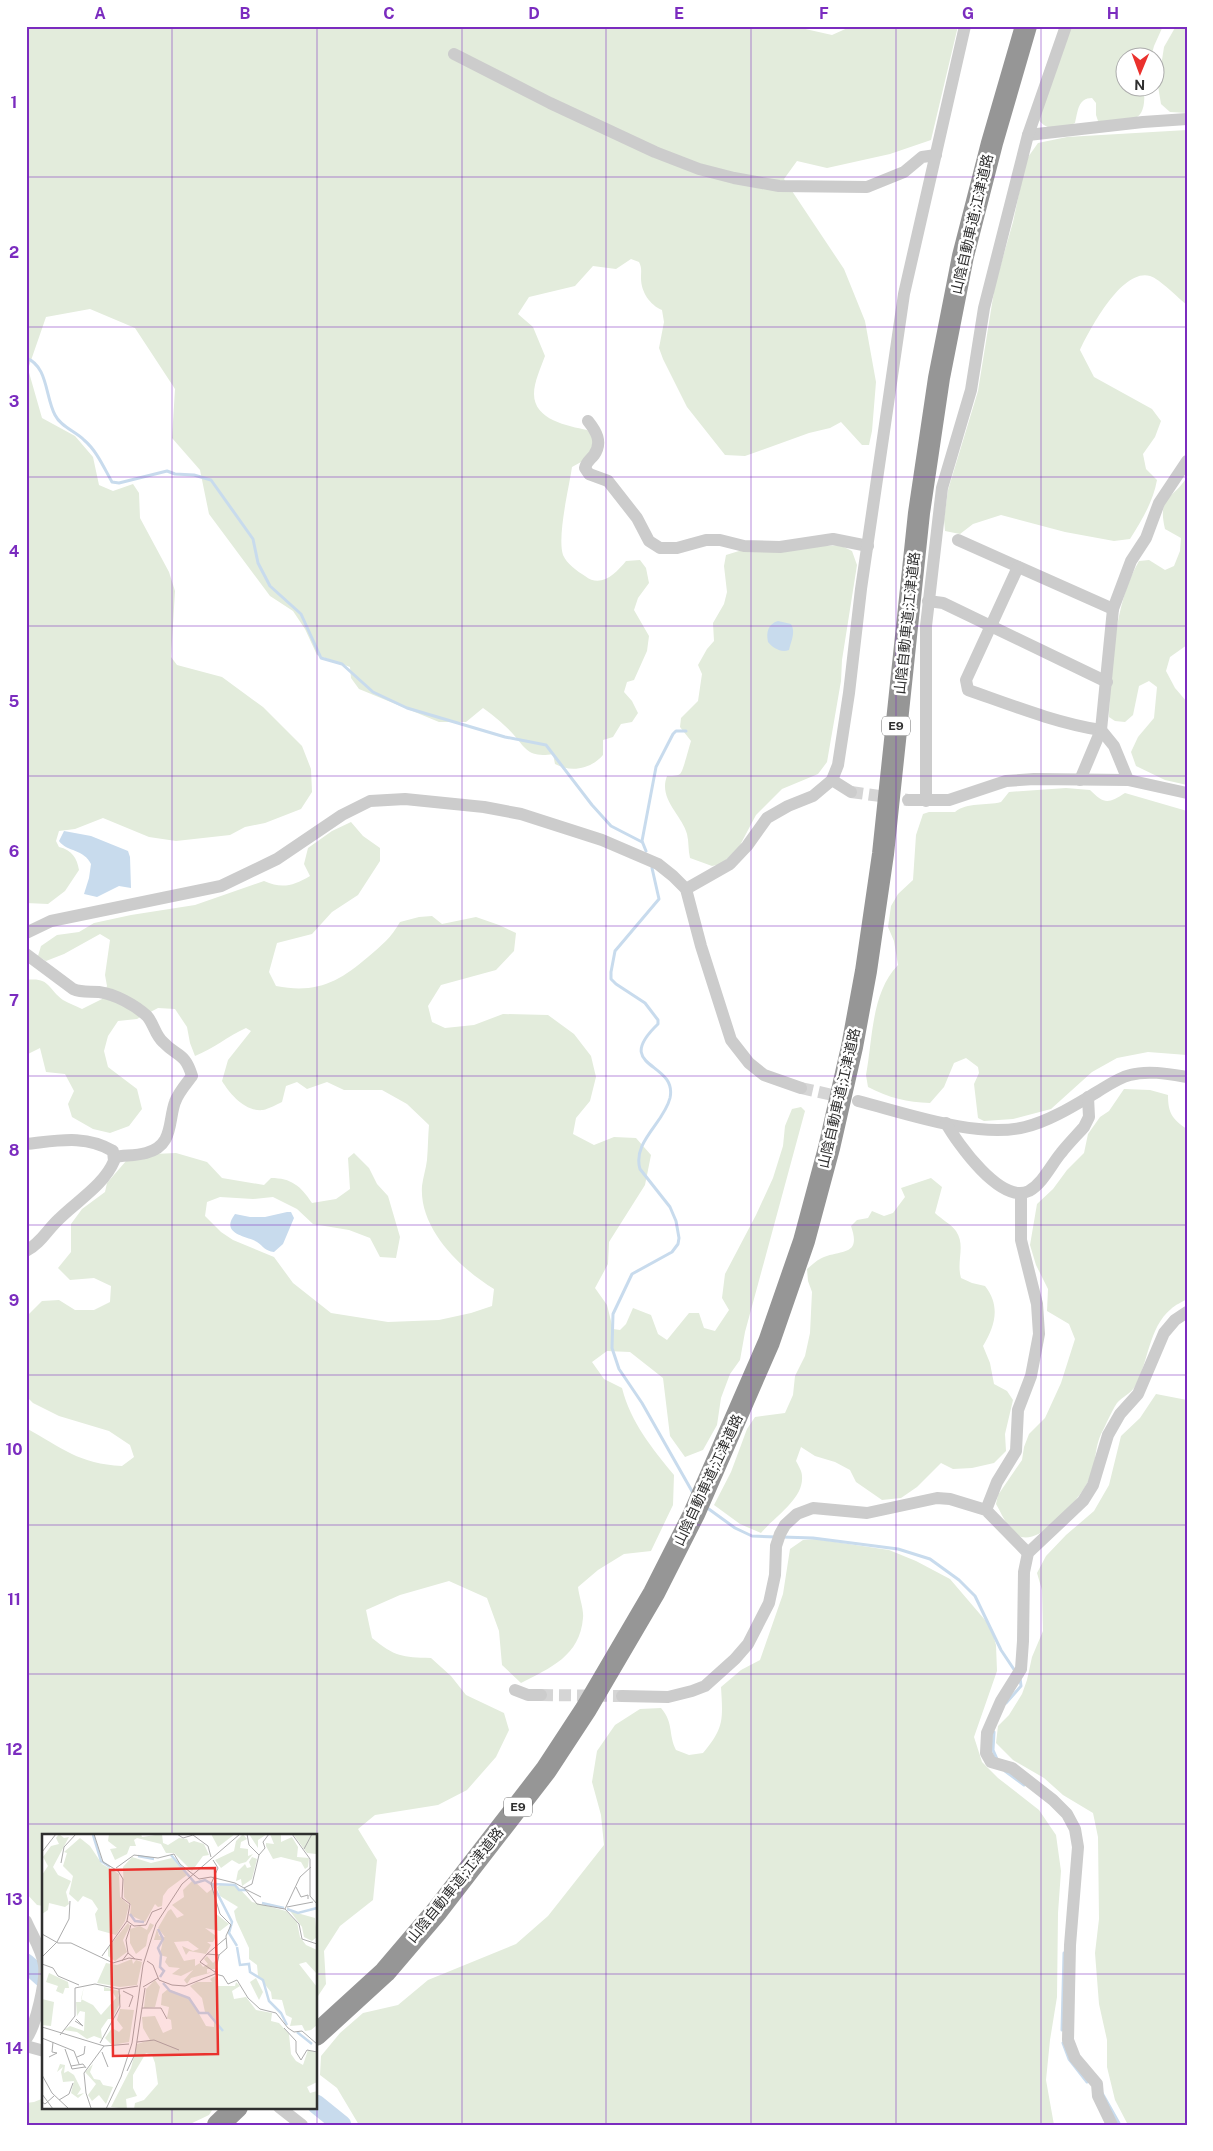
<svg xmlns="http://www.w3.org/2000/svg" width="1213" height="2151" viewBox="0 0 1213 2151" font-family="'Public Sans','Noto Sans JP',sans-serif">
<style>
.green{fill:#e3ecdc}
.water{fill:#c8dbed}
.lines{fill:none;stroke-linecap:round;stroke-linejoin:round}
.stream{stroke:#c8dbed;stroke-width:3}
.river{stroke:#c8dbed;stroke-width:19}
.minor-tunnel{stroke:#d5d5d5;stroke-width:12;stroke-dasharray:12 6;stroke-linecap:butt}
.minor{stroke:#ccc;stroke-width:12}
.motorway{stroke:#969696;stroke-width:22}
.grid{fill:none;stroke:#7b2cbf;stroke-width:1;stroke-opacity:0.55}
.labels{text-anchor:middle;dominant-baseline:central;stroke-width:5;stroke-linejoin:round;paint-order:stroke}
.shield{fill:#fff;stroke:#6d6d6d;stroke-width:1}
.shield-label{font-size:12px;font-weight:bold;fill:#2f2f2f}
.street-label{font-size:14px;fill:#2f2f2f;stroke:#fff}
.inset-river{fill:none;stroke:#c8dbed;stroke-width:2.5}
.inset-road{fill:none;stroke:#acacac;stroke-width:1}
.view{fill:#ea312d;fill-opacity:0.15;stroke:#ea312d;stroke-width:2.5}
.inset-edge{fill:none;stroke:#2f2f2f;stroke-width:2.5}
.neatline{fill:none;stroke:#7b2cbf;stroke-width:2}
.grid-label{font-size:16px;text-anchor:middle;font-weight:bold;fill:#7b2cbf}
</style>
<rect width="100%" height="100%" fill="#fff"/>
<g class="green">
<path d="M26,26H792L832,35L852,26H958L931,140L890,154L827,168L797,161L784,179L844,269L865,321L876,382L872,431L869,445H862L841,422L830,428L809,433L745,456L725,455L687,407L663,359L659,348L664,322L662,310C650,305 641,292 641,278C641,271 642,268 639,262L631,259L616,269L593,266L575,286L529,297L518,314L533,327L545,356C541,367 534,382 534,394C534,420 568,426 587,430L593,437L594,447L581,462L572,467C569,488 557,536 563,555C567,564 577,571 585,576C601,589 616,573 626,561L640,560L646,568L649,583L638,598L634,610L649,636L647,651L634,680L627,682L624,692L632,701L638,713L632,722L621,724L613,737L603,740V755C591,769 571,773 555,764L553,754C529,758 526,749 513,734C506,726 492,714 483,708L466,722H439L359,689L351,678L350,667L317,655L305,629L293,611L270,596L209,514L200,470L172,438L175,389L135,328L90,309L46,317L28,369L42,418L75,436L93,457L99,485L113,491L133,484L139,493L140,518L169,572L175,591L171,657L177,665L222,677L263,707L302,746L311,769L312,792L301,809L265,823L245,827L230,835L176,841L149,837L103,818L75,829L59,831L56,841L59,847C72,850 77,858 79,870L65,891L48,904L26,903Z"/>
<path d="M1070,26H1163L1154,46L1151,57L1126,58V88H1144C1147,127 1130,120 1098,121L1096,115V103L1092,98C1078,98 1078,111 1075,123C1062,130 1047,132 1038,119Z"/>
<polygon points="1176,26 1187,26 1187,113 1170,112 1161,104 1158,86 1164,47"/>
<path d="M1187,130V305C1178,298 1160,279 1150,276C1122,268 1090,329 1080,350L1094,377L1152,409L1161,421L1155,437L1143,454L1146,469L1157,480C1153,502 1142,520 1130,539L1114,541L1065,532L1001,515L973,524L960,534L945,531L944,519L948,490L978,391L995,285L1013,222L1026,160L1038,143L1067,137Z"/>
<path d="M1187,477V645L1170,657L1166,671L1175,688L1187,702V785L1165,780L1136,766L1131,752L1138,737L1154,718L1157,687L1149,681L1139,686L1133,715L1125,722L1115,721L1109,717C1111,668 1114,603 1139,561L1149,560L1165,570L1174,566L1180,551L1181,538L1165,529C1157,495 1173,500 1187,477Z"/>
<path d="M840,545L852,551L857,565L842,660L841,681L827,762L818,774L782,789L756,815L738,849L721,864L712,866L690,858C688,850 689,842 687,834C682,815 658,799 667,776C671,776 677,776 680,774C683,772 689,747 691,741L680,727L681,718L698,701L702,674L698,665L707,649L714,641L713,623L724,604L727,592L724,566L726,555L739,551Z"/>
<path d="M1066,788L1090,790C1104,804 1108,804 1125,793L1187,811V1055L1148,1052L1117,1058L1092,1072L1051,1109L1013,1119L984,1121L978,1118L974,1084L979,1073L978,1067L966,1058L954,1063L944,1087L930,1103C907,1102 889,1098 868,1087L866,1075C873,1038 871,993 898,965L894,941L888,927L891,906L898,894L913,880L916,835L923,814L929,812H955C967,802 986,806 1001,802L1009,792Z"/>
<path d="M351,822L363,836L380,848V861L358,895L332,912L312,934L277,943L269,972L276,986C316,994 339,982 368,957C382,945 391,938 400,922L419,917L432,916L442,924L476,917L499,925L516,933L514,951L496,970L441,985L428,1006L432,1022L445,1028L474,1025L503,1014L548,1015L574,1034L591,1056L596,1077L590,1101L576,1118L573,1134L594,1145L614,1137L636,1138L651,1155L645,1185L609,1242L608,1264L595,1288L607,1305L613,1329L620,1330L626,1324L633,1308L651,1315L658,1334L667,1340L689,1313H699L704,1328L715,1331L729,1310L722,1298L725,1274L756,1215L773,1178L783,1146L785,1126L792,1109L801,1107L805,1111L745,1332L740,1360L730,1374L721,1398L717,1425L703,1450L685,1457L670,1436L663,1378L630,1352L607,1351L592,1362L604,1379L622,1388C631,1423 652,1448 674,1475L673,1505L651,1551L624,1554L598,1570L578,1587C579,1597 584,1609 583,1618C580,1656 550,1668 521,1683L502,1665L499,1631L487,1598L449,1581L400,1595L366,1610L372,1638C395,1657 402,1657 431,1658L451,1676L466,1695L504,1713L509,1730L496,1757L467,1790L438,1805L375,1815L358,1829L377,1860L373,1900L340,1926L324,1951L326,1984L316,1999V1835H44V1906L37,1905L26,1893V1428C62,1448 79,1464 122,1466L134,1457L130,1445L109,1431L59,1416L33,1403L26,1396V1317L42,1301L59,1300L75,1310H94L110,1302L111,1286L94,1278L70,1280L58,1268L71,1252V1224L82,1209L105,1192L107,1183L126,1161L154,1154L176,1153L207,1162L222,1178L264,1185L271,1178C291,1178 301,1186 312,1203L336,1199L350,1189L348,1158L354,1153L369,1168L377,1184L388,1196L400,1237L396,1258L380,1257L370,1238L349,1230L313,1224L297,1209L273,1197L253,1199L220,1197L207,1202L205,1216L221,1232L233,1240L274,1257L293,1283L331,1313L388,1322L439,1320L471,1313L492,1306L494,1289C461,1269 419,1229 422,1186C423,1177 426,1169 427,1160C428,1148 428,1136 429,1125L407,1104L382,1090H344L327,1082L307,1089L297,1082L286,1086L282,1102C277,1104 269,1109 263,1110C245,1112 230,1094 222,1081L228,1060L251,1031L246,1028C228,1036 213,1049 195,1056L190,1043L187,1027L175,1009L158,1008L137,1019L118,1021L108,1036L104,1051L108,1067L137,1089L142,1109L129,1126L110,1133L93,1129L72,1117L68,1104L74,1091L65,1074L46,1072L40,1048L26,1055V980C50,977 47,988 63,1000C68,1003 76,1006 82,1009L102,999L107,986L105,975L110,940L100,934L64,954L46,961L38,956L41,946L57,935L79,932L94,923L131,915L195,905L264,881C282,889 293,886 310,876L304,864L308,848L332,831Z"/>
<path d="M1124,1089L1150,1090L1168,1095C1168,1113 1172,1119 1187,1129V1299C1182,1302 1175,1305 1171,1309C1148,1328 1149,1363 1134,1388C1130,1394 1122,1397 1117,1403C1111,1412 1106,1425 1101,1434C1095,1447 1096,1461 1091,1475C1085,1493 1040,1550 1017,1535C1007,1528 1002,1514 996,1504L998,1495L1022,1460L1024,1447L1029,1434L1045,1418L1061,1383L1075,1339L1069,1324L1047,1311L1048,1289L1036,1265L1030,1245L1037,1204L1053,1189L1067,1170L1084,1153L1088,1134L1100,1117L1109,1111Z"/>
<path d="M931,1178L942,1187L935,1213C941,1219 951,1224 956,1231C966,1246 956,1261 961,1278L972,1283L985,1286C1001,1306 995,1326 983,1346L990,1363L994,1384L1007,1391L1013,1400L1005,1434L1006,1451L994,1463L972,1468L953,1469L941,1463L917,1487L901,1498L882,1500L856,1482L850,1470L835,1462L815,1456L801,1447L796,1461C798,1465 802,1471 802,1476C804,1499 775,1516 761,1533L740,1524L714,1505L731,1472L747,1429L755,1417L785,1413L793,1395L795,1376L805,1356L810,1333L812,1292L808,1281L807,1269C812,1265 818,1259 824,1257C844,1250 861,1255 851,1226L857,1220L868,1218L872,1211L884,1216L893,1213L905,1197L901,1188Z"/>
<polygon points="1156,1394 1187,1400 1187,2125 1128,2125 1115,2100 1107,2067 1107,2040 1099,2004 1095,1953 1099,1919 1098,1837 1093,1813 1063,1795 1044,1778 1013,1760 996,1743 998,1726 1009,1715 1022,1694 1027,1680 1032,1657 1043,1631 1042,1590 1037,1573 1046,1556 1066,1535 1094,1511 1109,1485 1121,1436 1140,1418"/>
<path d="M815,1539L889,1550L916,1561L950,1579L991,1627L996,1645L997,1671L974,1737L982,1762L998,1778L1039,1810L1056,1835L1061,1871L1058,1913L1057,1997L1050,2040L1046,2080L1054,2125H359L337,2088L320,2075L321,2056L340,2033L363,2013L398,2005L428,1980L516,1944L548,1916L604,1845L601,1815L592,1782L597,1751L615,1725L640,1709L661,1708C674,1723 668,1734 676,1750L689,1755L703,1753C724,1728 723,1720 721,1687L741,1670L760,1660L783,1594L790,1549L803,1540Z"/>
<polygon points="44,2098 44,2107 214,2107 209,2115 188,2125 26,2125 26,2103 34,2102"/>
</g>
<g class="water">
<path d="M778,621L791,624C796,632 791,641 789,650C781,653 773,648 768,642C766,632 768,624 778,621Z"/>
<path d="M64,831L91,836L128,851L130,857L131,888L119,886L97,897L84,894L89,878L91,864C84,849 67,852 59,841Z"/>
<path d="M287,1212H291L294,1218L283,1244L274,1252C265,1251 263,1246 257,1242C248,1236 219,1235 235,1214L250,1217H265Z"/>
</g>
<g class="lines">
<g class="stream">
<path d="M26,358C48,366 45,396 55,415C61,427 75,431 84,440C97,451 104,468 112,482L119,483L167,471L175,474L194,475L211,480L253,539L258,563L270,586L301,614L321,658L342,664L373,692L407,708L505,737L546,745L592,805L611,826L642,842"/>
<polyline points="646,851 642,841 656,767 673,734 676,731 686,731"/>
<path d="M652,868L659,899L615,951L611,972V979L616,984L645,1003L658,1020V1024C611,1069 678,1061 670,1098C664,1123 632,1142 640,1169L670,1207L676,1221L679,1238L678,1244L672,1252L632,1274L613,1314L612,1348L619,1369L642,1403L693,1493"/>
<polyline points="706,1507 735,1528 752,1536 776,1537"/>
<polyline points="782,1537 813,1538 898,1549 930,1559 959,1580 975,1596 1001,1650 1015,1671"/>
<polyline points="1006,1703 1021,1686 1020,1678"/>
<polyline points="994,1732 993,1750 997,1759"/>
<polyline points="1005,1771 1024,1785"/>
<polyline points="1062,2030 1064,1953"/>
<polyline points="1063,2043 1069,2059 1087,2082"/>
<polyline points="1102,2093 1120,2125"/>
</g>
<g class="river">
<polyline points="26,1963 44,1979"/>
<polyline points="316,2104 342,2125"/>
</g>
<g class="minor-tunnel">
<polyline points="851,792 908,800"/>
<polyline points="801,1088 846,1098"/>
<polyline points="541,1695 622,1696"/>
</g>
<g class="minor">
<polyline points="454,54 550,103 655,152 699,169 734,178 779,186 867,187 904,172 922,157 936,155"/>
<polyline points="1028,135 1143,122 1187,119"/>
<path d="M588,421C596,431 603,442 594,455C590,460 586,462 585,468L589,474L608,481L637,518L649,541L660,548H677L706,540H720L744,546L780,547L833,539L868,546"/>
<polyline points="958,540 1113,609"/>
<path d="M1018,567L966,680L968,690C1011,705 1056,723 1101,730L1080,780"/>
<polyline points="928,601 943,603 1107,682"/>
<polyline points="832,780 838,765 849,693 861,589 904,294 965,26"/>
<polyline points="1128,780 1114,746 1101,730 1113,609 1131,561 1146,538 1159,503 1187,461"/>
<polyline points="908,800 949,800 1006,781 1034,779 1128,780 1187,793"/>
<polyline points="926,801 926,626 942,488 971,390 984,308 1028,135 1066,26"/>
<polyline points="686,889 730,864 747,846 767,818 788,806 813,796 832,780 851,792"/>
<polyline points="26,933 51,921 221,886 277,859 342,815 370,801 405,799 484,807 521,814 602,840 658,864 673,876 686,889 701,946 731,1040 749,1063 764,1075 801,1088"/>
<path d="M26,954L73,989C82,993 90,991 99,992C115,994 135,1005 147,1016C154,1024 155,1035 163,1042C177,1057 185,1052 192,1076C186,1084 178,1093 175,1102C168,1121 174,1146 146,1153C135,1156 125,1155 114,1157"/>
<path d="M858,1101C905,1113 978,1139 1025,1127C1050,1121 1075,1105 1097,1092C1107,1086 1118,1078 1130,1075C1148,1070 1169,1074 1187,1077"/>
<path d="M946,1123C957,1143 1001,1205 1029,1191C1043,1183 1051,1165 1061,1153C1068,1144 1076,1136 1084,1127L1089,1117L1088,1097"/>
<path d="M26,1144C56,1141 85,1134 113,1151L114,1161C104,1185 77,1201 59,1219C47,1230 41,1243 26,1251"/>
<polyline points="986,1510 997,1482 1016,1451 1018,1410 1031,1376 1039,1334 1037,1304 1021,1240 1021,1193"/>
<polyline points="515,1690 528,1695 541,1695"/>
<polyline points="622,1696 668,1697 692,1691 705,1686 735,1659 748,1644 769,1603 775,1575 776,1546 780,1534 785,1525 797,1514 813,1508 867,1513 937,1498 950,1499 986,1510 1028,1553"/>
<path d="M26,1921C32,1935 42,1950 44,1965C46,1981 36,2026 26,2039"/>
<polyline points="26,2046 44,2051"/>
<polyline points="279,2107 302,2125"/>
<polyline points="1112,2125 1098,2096 1097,2084 1075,2058 1068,2040 1070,1945 1078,1847 1075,1829 1067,1814 1053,1800 1012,1768 991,1762 986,1753 987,1733 1001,1701 1021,1669 1023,1641 1024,1572 1028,1553 1083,1501 1093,1485 1108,1435 1120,1414 1138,1394 1164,1333 1175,1320 1187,1312"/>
</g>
<g class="motorway">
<polyline points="316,2035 385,1972 437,1911 546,1770 586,1709 654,1593 694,1514 769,1342 804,1241 829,1148 852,1047 866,971 883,854 919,513 939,378 963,256 992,143 1026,26"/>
<polyline points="218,2125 237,2107"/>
</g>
</g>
<path class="grid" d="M172,26V1835M317,26V2125M462,26V2125M606,26V2125M751,26V2125M896,26V2125M1041,26V2125M26,177H1187M26,327H1187M26,477H1187M26,626H1187M26,776H1187M26,926H1187M26,1076H1187M26,1225H1187M26,1375H1187M26,1525H1187M26,1674H1187M26,1824H1187M26,1974H44M316,1974H1187M172,2107V2125"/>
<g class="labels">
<g class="shield">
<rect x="882" y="716.5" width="28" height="19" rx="4"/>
<rect x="504" y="1797.5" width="28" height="19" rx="4"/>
</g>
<g class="shield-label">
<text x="896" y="726">E9</text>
<text x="518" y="1807">E9</text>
</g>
<g class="street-label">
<text transform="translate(972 224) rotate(-77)">山陰自動車道;江津道路</text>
<text transform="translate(907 623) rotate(-84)">山陰自動車道;江津道路</text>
<text transform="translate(839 1098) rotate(-77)">山陰自動車道;江津道路</text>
<text transform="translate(708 1480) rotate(-65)">山陰自動車道;江津道路</text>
<text transform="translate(455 1885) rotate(-51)">山陰自動車道;江津道路</text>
</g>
</g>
<g transform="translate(42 1834)">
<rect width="275" height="275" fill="#fff"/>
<path d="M17,0L22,4L27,3L11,33L16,41L29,47L24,58L27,70L23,73L7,69L6,76L0,80V41L6,32L1,23L9,12L17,10L14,4ZM67,0H99L100,3L120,0L121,9L126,11L137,4L145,5L147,9L152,7L162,10L167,21L161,22L150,37L132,19H124L119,10L95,4L92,6L94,12H88L85,20L73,26L68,15L75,14L66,7ZM169,0H193L176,13ZM201,0L205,5L199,8L198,14L206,15V22L211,20L204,28L197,30L190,26L179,34L173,26L192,17L194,7ZM207,0H225L216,6V14ZM228,0H239V8L250,3L256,13L255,23L267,24L266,33L263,35L259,28L239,23L231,25L224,12V9L232,10ZM251,0H275L274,20L265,19ZM38,4L48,12L60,30L77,40L78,63L87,71L83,87L74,101L56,96L53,80L56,75L50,66L41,62L36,68L27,60L31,42L21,32L25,19L22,18ZM90,23L109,29L130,24L145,41L126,55L121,62L120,72L116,73L113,70L103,88L88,81L89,71L82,63L81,33ZM210,23L215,25L210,45L200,52L199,45L194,47L196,37L203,30L205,34L209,33L207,28ZM151,46L165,59L170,55L175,69L173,79L187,90L178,97L163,94L174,102L171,108H165L169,111L164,120L147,117L144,121L140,112L151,117L157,115L146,107L132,108L142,127L153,125V132L158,129L161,133L166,130L162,125L165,122L171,129L174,126L173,135H165V139L171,138L149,144L145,150L142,146L151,136L139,142L130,140L138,134L127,133L123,128L125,123L118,121L121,106H112L108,120L115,95L117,102L123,103L116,94L126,77L129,75L135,84L142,81L130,71L142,63L141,56ZM178,51L195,52L210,68L244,77L255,88L258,103L264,111L275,116V140L264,128L257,130L275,153V191L269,196L263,197L260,191L248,192L250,184L244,181L240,166L230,165L229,158L216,142L215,131L207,125V114L194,86L192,77L196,73L178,62L175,53ZM248,77L273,84L275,103L270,107L262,103L260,93ZM86,89L88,92L81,106L85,118L73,127L66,122V114ZM108,89L112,91L106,101L104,112L94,120L88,109V95L98,92L105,96ZM90,125L91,130L94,126L100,128L95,151L78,153L55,149L64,129L75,131ZM7,139L26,148L27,154H23L21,160L14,157L16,152L4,148ZM173,142L176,152H193L194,148L198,152L190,157L192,165L204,163L214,176L230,179L229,187L237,189L247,200L249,220L254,227L261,231L266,216L275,219V248L265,253L268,259L275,257V275H92L93,269L102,266L116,250L113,229L110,221L104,219L91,241V254L95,262L84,265L85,275L69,273L89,234L95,210L108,206L101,194L100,183L113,182L121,199L130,195L129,186L125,184L127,173L119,171L120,160L126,155L148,164L164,192L172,193V184L163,178L160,164L148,152L155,148H170L168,145ZM214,144L221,158L217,166L208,148ZM113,146L118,153L113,173L102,174L104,155ZM42,152L39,165L51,171L59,181L74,164L70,157H62V153L77,157L76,163L79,160L78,169L70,185H66L59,195L60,205L52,202L45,205L35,198L22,196L28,192L42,197L43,178L38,177L35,182L34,168H39ZM0,165L12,168L9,192L0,191ZM78,175L92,176L87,208L70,211L63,204L70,194L77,198L81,194L75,186ZM18,230L23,231L22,239L26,237L32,241L39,255L35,261L42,259L36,264L29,259L32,247L21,248L19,238L21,233L15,238ZM51,230L48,238L52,245L58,246L61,251L71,253L64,270L57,261L50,267L46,261L54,250L43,238Z" fill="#e3ecdc"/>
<path class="inset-river" d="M51,1L59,27L68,33M129,21L153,49L163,46L171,51L190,88L187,99L195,112M96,22L112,25M171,50L193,51L197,56H204M220,69L242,74M245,75L256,79L275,74M88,80L93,87L102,88M116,95L121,105L116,114L119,121L118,133L122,137L118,143M195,113L198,131L207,130L208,138L221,146L227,167L239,179L245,191M121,149L128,157L147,164L157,179H166L181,197M255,198L270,210"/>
<path class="inset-road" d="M52,0L61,28L76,37L81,45L80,64L88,70L85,87L60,122M135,0L141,4L151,1M205,0L207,11L217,21M250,0L268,25V62L275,70M151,1L166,12L169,23M262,15L270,0M0,18L14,0M171,26L176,34L169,50L178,80L189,91L184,102L185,114L177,121L173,140M19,29L22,13L34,0M74,34L92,21L116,24L132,20L138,30L157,45L169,43L193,49L202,54L215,70L243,75L257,90L260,105L275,110M254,53L259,63L266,61V65M202,54L210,50L217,21L223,14L221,8L227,0M203,55L219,63M245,73L271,68M243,75L258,43L269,33M85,87L92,92L104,91L110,78L120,74M0,100L16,109H29L71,129L87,124L100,126M15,108L27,85L28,67M86,119L84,106L89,91M165,120L158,128L173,138M177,121L165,120L184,104M0,123L15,108M80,127L86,119L93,125M105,127L111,131L117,146L130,151L143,152L173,140L181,142L186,150L195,146L206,164L218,175L234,179L246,194L252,198L260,197L275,210M0,130L11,134L16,142L37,151M101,153L116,144M81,157L91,162L87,173M100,174H119L125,185M33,187L41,192L34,185M0,193L62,212L87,210M242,194L254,207V218L259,226L265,216L275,218M18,201L33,182V154L53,150L77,155L96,152M0,204L32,217L37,230M95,208L112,206L137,216M58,209L78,173L77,155M23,215L29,232L41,230L44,234M60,218L66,233M7,223L15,219L10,218L11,208M35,223L42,220L43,212M29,232L30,235L43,233M85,237L93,220L103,154M0,241L10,259L27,275M0,260L11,275M17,266L27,260L31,249M0,268L3,270L12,262M49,274L44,259L42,239L62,212M64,275L79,243L90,209L101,131L114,90L140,50L198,0"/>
<path class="view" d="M173,34L176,220L71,222L68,36Z"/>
<rect width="275" height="275" class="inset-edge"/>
</g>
<rect width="1213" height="2151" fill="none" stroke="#ffffff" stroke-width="55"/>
<g transform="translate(1140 72) rotate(181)"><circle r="24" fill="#ffffff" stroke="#acacac"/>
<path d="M0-4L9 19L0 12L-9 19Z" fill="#ea312d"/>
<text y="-8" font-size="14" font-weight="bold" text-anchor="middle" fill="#2f2f2f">N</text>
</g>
<rect x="28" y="28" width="1158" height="2096" class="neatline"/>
<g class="grid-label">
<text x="100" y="19">A</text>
<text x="245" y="19">B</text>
<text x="389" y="19">C</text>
<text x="534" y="19">D</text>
<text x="679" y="19">E</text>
<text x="824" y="19">F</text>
<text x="968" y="19">G</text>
<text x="1113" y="19">H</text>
<text x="14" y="108">1</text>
<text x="14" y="258">2</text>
<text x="14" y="407">3</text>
<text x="14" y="557">4</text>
<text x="14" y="707">5</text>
<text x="14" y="857">6</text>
<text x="14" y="1006">7</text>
<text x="14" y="1156">8</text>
<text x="14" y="1306">9</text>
<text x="14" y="1455">10</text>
<text x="14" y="1605">11</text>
<text x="14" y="1755">12</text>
<text x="14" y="1905">13</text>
<text x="14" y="2054">14</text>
</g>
</svg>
